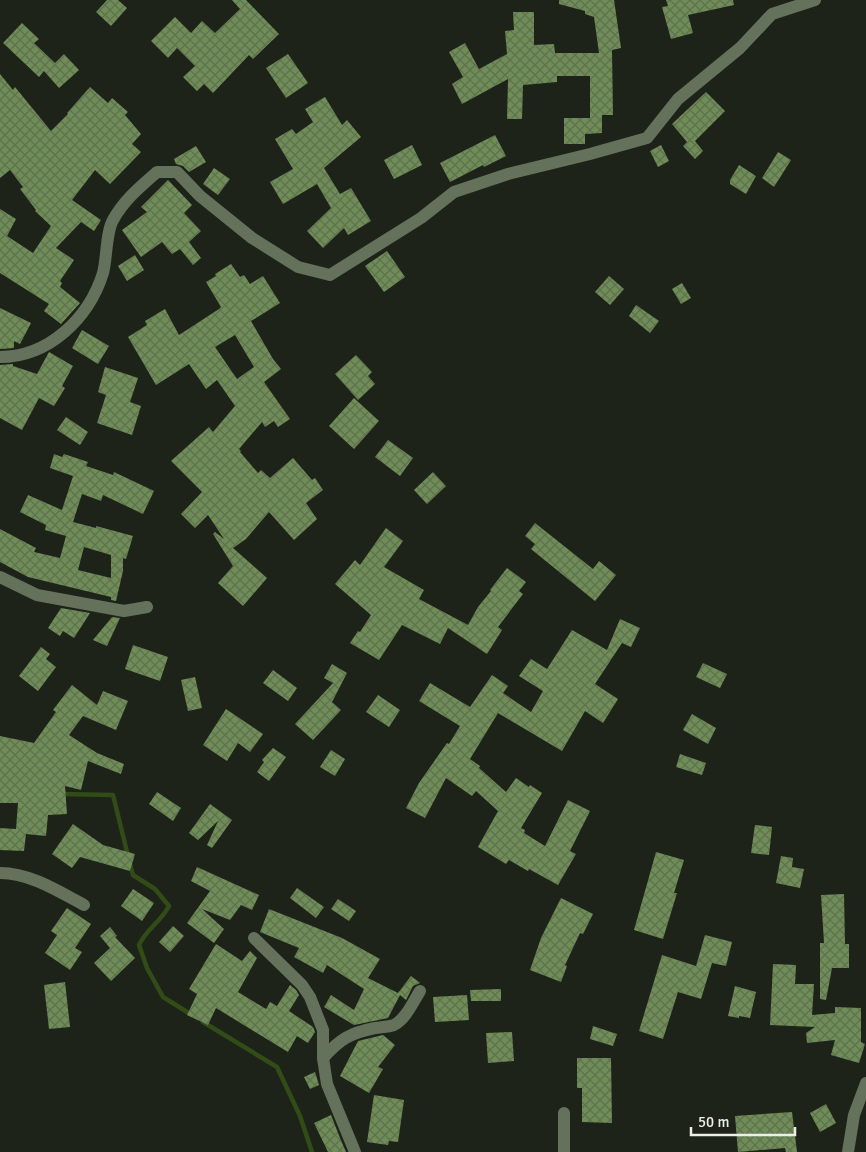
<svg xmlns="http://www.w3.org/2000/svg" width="866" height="1152" viewBox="0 0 866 1152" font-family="Signika,sans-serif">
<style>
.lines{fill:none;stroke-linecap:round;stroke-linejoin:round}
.stream{stroke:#314c17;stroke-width:4.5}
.building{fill:url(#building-cross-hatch);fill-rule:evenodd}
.minor{stroke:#65725b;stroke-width:12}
</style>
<defs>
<pattern id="building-cross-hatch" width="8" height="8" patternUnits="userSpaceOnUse" patternTransform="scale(1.25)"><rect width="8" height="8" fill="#6f8d57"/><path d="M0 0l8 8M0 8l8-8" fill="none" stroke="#5f7150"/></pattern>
</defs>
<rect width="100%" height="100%" fill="#1e231a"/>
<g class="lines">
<g class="stream">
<polyline points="61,794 113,795 128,856"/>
<path d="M130,864L133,875L155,889L169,906C160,923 147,928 139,945L147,968L163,997L192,1015"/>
<polyline points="203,1022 277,1067 300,1116 312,1152"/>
</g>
</g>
<g class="building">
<polygon points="107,0 118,0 127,8 111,26 96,12"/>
<polygon points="232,0 246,0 279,34 253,59 249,55 213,93 204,84 197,91 183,77 195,66 177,48 168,58 151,41 175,17 191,33 202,21 215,33 240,9"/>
<polygon points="559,0 614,0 621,48 612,50 613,115 602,115 602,133 585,134 585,144 564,144 564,118 590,118 590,76 557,76 557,82 523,85 522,119 507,119 508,79 462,104 452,84 463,77 449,52 465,43 479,69 507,54 505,31 514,30 513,12 534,12 534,45 554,44 555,53 599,53 594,17 585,14 585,11 559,4"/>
<polygon points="666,0 733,0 734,5 688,15 693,33 671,39 662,7 668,6"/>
<polygon points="22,23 39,39 34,43 55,63 64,54 79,70 59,88 44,71 39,77 3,43"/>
<polygon points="288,54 308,83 286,98 266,68"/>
<polygon points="0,74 13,90 15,87 51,131 68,114 67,113 90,87 108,103 112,98 128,112 125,115 141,134 132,144 141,152 110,184 95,170 72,200 101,220 94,231 81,222 56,248 74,260 60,281 62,283 60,287 80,303 61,324 44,311 49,304 0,273 0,209 16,219 7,236 33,253 51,226 35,211 36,210 20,189 23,187 10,170 0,178"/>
<polygon points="706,92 725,111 695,141 703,151 695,159 683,146 687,142 672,124"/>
<polygon points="325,97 342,125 347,120 361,137 324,168 340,194 351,188 371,221 348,235 344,228 323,248 307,231 331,208 317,184 283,204 270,182 293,169 275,139 292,129 296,134 313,122 305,109"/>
<polygon points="495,135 506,156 484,167 483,165 450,182 440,163"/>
<polygon points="412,145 422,165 394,179 384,160"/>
<polygon points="661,145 669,161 658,167 650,151"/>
<polygon points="196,146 206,162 189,172 183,166 176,164 174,159"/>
<polygon points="778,152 791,160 774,187 762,178"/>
<polygon points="739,165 756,176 746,194 730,184 730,180"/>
<polygon points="214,168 230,179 218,195 203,184"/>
<polygon points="168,180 192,205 184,213 201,231 189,242 201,258 193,265 180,249 172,254 162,242 141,257 122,230 147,212 141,207"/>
<polygon points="387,251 405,277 384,292 365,266"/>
<polygon points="135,255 144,270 127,281 118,266"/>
<path d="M231,264L240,277L244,275L250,284L263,276L280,303L251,321L273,359L281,369L264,382L290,419L278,427L274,421L265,427L262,422L239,449L241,451L240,452L258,473L261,470L270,478L293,458L312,480L315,478L323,490L306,503L317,519L294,540L269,512L246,539L233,548L267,578L243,606L218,583L233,566L213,534L215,532L224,539L208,515L195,528L181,514L202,492L171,461L209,427L213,432L235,406L217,380L206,389L189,364L156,385L128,337L147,325L145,321L165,309L179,335L219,309L221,307L206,282L216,276L215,274ZM235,335L254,367L237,379L215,347Z"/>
<polygon points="609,276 624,289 610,305 595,292"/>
<polygon points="682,283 691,298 681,304 672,289"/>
<polygon points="636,305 659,321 650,333 629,316"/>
<polygon points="0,308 31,323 20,344 14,341 14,348 0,349"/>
<polygon points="82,330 109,346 98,364 72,348"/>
<polygon points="49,352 73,366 62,386 65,388 54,406 39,398 22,430 0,418 0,365 13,364 13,366 37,374"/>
<polygon points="356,355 372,372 368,376 375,384 358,400 335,374"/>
<polygon points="105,367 138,378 130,402 141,406 132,435 97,423 106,395 98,392"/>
<polygon points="354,398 379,421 354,449 329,426"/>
<polygon points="66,417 88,432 80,445 57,430"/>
<polygon points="388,440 413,458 400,476 375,457"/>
<path d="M54,454L62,457L64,454L88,462L86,466L113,475L114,472L154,491L143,514L103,495L101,501L82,494L73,522L96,528V526L133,536L126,559L123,558V571L116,601L111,600V597L28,577L0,562V529L36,548L34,552L60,558L66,536L45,530L46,525L20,512L28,495L62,510L73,476L50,468ZM84,547L111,555V578L78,570Z"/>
<polygon points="433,472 446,486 427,504 414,490"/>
<polygon points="535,523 593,569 599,561 616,575 595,601 531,549 535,544 525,536"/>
<polygon points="386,528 403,541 384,567 424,590 419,599 468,625 478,607 491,591 490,590 507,568 526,582 519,591 523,594 498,627 502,630 487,654 448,628 440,644 402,625 379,660 350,643 358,631 360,632 371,615 335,584 355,560 360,565"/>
<polygon points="61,608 90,613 74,638 63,631 60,636 48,628"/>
<polygon points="112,617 120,618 107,646 93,640"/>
<polygon points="620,619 640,628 631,647 622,643 595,684 618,699 603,723 585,711 562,751 498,713 470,759 480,766 479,768 506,792 516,778 529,787 530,785 542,793 521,828 525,830 524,833 545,846 568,800 590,811 570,851 576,854 558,885 529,869 528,871 509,860 506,864 478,847 498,811 476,791 472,796 446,778 425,818 406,808 419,783 447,743 449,744 460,726 419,701 430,683 470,707 492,675 508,686 503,693 531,712 543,691 519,676 531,659 547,669 572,630 607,650"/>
<polygon points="133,645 168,657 160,681 125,669"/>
<polygon points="41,647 50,654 46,659 56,667 38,691 19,676"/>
<polygon points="703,663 727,674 720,688 696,677"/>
<polygon points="332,664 347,673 332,702 341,710 313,740 295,724 333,683 324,678"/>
<polygon points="273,670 297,688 288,701 263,683"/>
<polygon points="195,677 202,708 188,711 181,680"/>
<polygon points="72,685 97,705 103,691 128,701 116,730 83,716 69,735 97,753 124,764 121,774 88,761 81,790 65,786 67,814 48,815 46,836 26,834 24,851 0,850 0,828 16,829 18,803 0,803 0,736 34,743 56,712 53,710"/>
<polygon points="378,695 400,710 389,727 366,712"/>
<polygon points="226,709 263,734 250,752 238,743 227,761 203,745"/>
<polygon points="692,714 716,728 708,744 683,730"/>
<polygon points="273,748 286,757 269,781 257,772 264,762 262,760"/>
<polygon points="331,750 345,759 335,776 320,767"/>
<polygon points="680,754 706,763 702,775 676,767"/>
<polygon points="157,792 181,808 173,821 149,804"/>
<polygon points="210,804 232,820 212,848 207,845 218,821 198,840 189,833"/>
<polygon points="73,824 103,845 135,854 130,871 80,857 72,868 52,854"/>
<polygon points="755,825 772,827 769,855 751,853"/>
<polygon points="656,852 684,860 674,893 677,893 663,939 634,930"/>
<polygon points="781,856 793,858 792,867 804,869 800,888 776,883"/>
<polygon points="197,867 259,895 252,910 241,905 230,920 202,909 224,929 214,943 187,923 210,891 191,881"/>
<polygon points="297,888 324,907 316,918 290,898"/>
<polygon points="133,889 154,903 142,921 121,906"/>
<polygon points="844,894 845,944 849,944 849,968 832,968 826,1000 820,999 820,943 824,943 821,895"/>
<polygon points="561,898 593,914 583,934 580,933 565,965 567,966 561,982 530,970 541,938"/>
<polygon points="338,899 356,911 349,921 331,909"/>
<polygon points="67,908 91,924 75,948 82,952 70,970 45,953 57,935 51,931"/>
<polygon points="269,909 342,938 380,959 368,978 398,993 411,976 420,983 413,986 406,1000 400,995 388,1018 354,1025 324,1007 331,995 354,1010 364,989 327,965 323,973 294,957 299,948 260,932"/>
<polygon points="173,926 184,936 170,952 159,942"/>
<polygon points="110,927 117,936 115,937 135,958 111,981 94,963 110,948 100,936"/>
<polygon points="705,935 732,942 726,966 712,963 701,999 678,992 663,1039 639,1031 662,955 696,966"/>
<polygon points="216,944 242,961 250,951 257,958 238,992 266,1009 270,1002 277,1006 290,985 296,990 299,995 289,1011 313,1027 315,1032 308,1043 297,1036 288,1052 216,1008 208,1025 187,1015 197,994 189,989"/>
<polygon points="773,964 796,965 795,984 814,984 812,1015 835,1013 835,1007 861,1008 861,1042 865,1044 859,1063 831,1055 835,1040 807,1043 806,1033 815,1027 770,1025"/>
<polygon points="65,982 70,1027 49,1029 44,985"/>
<polygon points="735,986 756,992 750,1018 739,1016 739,1018 728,1016"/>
<polygon points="501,989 501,1001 471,1001 470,990"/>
<polygon points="467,995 469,1020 435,1022 433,997"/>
<polygon points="593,1026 617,1034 613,1046 590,1039"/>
<polygon points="512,1032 514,1061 488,1063 486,1033"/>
<polygon points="383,1035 395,1045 378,1067 383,1069 369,1093 340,1076 358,1041"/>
<polygon points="577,1058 611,1058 612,1123 582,1122 582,1088 577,1088"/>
<polygon points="315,1072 319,1085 310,1089 304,1077"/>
<polygon points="374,1095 404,1100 398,1142 389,1141 388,1145 367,1142"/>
<polygon points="826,1104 836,1123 820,1132 810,1113"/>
<polygon points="792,1112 797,1152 786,1152 785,1148 738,1152 735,1116"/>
<polygon points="331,1115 340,1138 346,1152 328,1152 314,1123"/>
</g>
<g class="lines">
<g class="minor">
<path d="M0,357C49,357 89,318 103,273C107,258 106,232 113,220C124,200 140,187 157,172H177L200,196L252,238L298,267L330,275L421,218L454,192L508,174L590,154L647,138L678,99L740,48L772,14L815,0"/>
<polyline points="0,577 37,595 124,611 147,607"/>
<path d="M0,873C30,873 58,891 84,905"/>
<polyline points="254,938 302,985 310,997 323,1030 323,1058 327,1084 355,1152"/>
<path d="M323,1058C340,1039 350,1033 375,1028C381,1027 388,1027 394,1025C406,1019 413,1002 420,991"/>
<polyline points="564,1152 564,1113"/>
<polyline points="848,1152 854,1115 866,1083"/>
</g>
</g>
<path d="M691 1127v8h104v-8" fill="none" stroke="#ebefe8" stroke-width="2.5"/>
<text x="698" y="1127" font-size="15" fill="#ebefe8" stroke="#1e231a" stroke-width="4" paint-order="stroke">50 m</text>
</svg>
